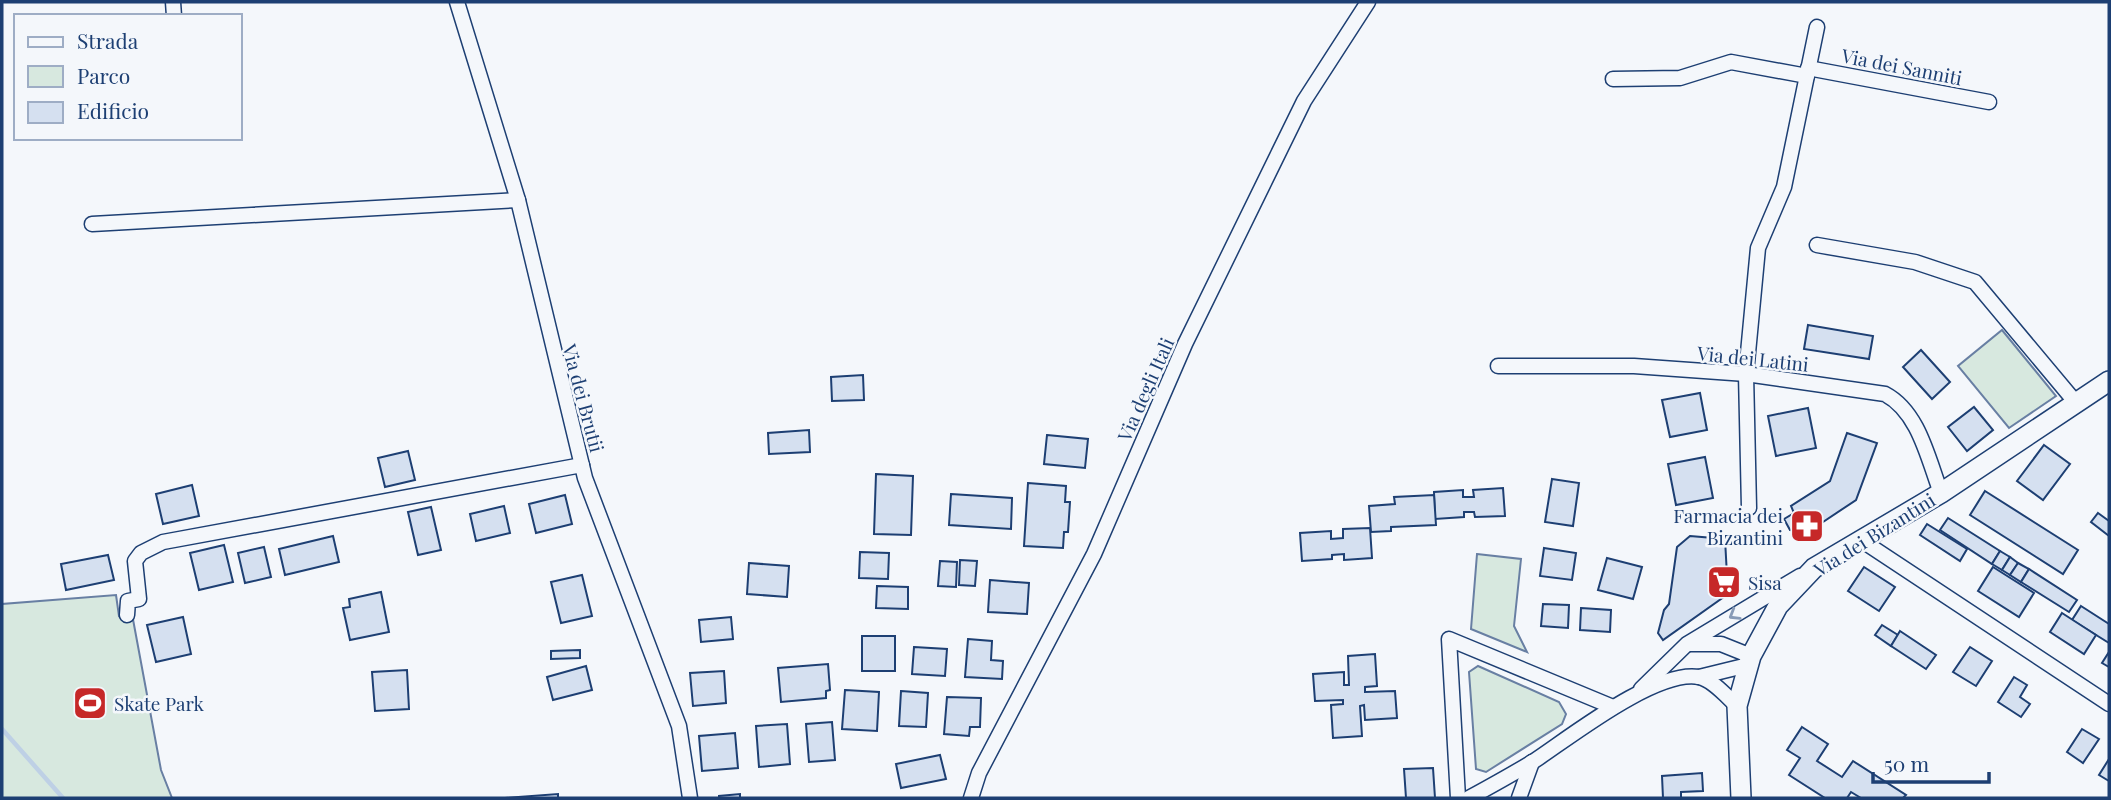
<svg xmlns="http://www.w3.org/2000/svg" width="2111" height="800" viewBox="0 0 2111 800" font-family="'Playfair Display',serif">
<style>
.green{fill:#d7e8df;stroke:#687fa3;stroke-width:2}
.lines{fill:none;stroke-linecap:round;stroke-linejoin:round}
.stream{stroke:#bed0e5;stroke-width:4.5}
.building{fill:#d5e0f0;stroke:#1d3f73;stroke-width:2}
.street-casing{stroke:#1d3f73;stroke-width:17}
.secondary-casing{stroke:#1d3f73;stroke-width:22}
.street{stroke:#f4f7fb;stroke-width:14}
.secondary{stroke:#f4f7fb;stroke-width:19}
.oneway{stroke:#889bb7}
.labels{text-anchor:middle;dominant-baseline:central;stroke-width:5;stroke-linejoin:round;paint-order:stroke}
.street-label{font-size:19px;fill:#1d3f73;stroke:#f4f7fb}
.poi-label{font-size:19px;fill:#1d3f73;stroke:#f4f7fb;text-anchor:start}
</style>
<rect width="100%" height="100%" fill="#f4f7fb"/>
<g class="green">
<polygon points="2002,330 2056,396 2009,428 1958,366"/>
<polygon points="1477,554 1521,559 1514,626 1527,652 1471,629"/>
<polygon points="116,595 119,616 132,614 161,770 172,798 2,798 2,604"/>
<polygon points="1478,666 1559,702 1566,714 1562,724 1486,772 1476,769 1469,672"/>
</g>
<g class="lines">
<polyline class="stream" points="2,729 63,798"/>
</g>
<g class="building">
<polygon points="1808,325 1873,336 1869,359 1804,349"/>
<polygon points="1921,350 1950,382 1932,399 1903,367"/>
<polygon points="863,375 864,400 832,401 831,377"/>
<polygon points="1700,393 1707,430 1670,437 1662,400"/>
<polygon points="1974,407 1993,430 1967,451 1948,427"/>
<polygon points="1808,408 1816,448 1776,456 1768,416"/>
<polygon points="809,430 810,452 769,454 768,433"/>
<polygon points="1847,433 1877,443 1856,500 1808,532 1790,530 1784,519 1794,513 1791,506 1830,481"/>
<polygon points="1047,435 1088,439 1085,468 1044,464"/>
<polygon points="2044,445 2070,464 2043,500 2017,481"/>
<polygon points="408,451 415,480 385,487 378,458"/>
<polygon points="1705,457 1713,498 1676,505 1668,464"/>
<polygon points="876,474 913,476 911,535 874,534"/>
<polygon points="1552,479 1579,483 1573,526 1545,522"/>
<polygon points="1028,483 1066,486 1065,502 1070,502 1068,532 1064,532 1063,548 1024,546"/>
<polygon points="192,485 199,516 163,524 156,494"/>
<polygon points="1503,488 1505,516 1475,517 1474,512 1464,512 1464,517 1435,519 1434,492 1463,490 1463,497 1474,497 1473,490"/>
<polygon points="1985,491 2078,550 2063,574 1970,515"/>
<polygon points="951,494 1012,498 1011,529 949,525"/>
<polygon points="565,495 572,524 536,533 529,504"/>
<polygon points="1434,495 1436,525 1391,527 1391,531 1371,532 1369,506 1395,504 1394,497"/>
<polygon points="504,506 510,533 476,541 470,514"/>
<polygon points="431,507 441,550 418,555 408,512"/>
<polygon points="2098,513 2109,521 2109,536 2091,522"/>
<polygon points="1948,518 2000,551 1992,564 1940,530"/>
<polygon points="1927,524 1967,549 1960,561 1920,535"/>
<polygon points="1370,528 1372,558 1344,560 1344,554 1332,555 1332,559 1302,561 1300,533 1331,531 1331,539 1343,538 1343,529"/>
<polygon points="333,536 339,562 285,575 279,549"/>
<polygon points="1690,536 1725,539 1728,594 1663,640 1658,633 1664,610 1669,604 1677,547"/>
<polygon points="224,545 233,582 199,590 190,553"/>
<polygon points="264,547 271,577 245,583 238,553"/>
<polygon points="1544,548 1576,553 1572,580 1540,576"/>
<polygon points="2000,551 2010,557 2002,570 1992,564"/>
<polygon points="860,552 889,553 888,579 859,578"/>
<polygon points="108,555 114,580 66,590 61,564"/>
<polygon points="2010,557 2018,563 2010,575 2002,570"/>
<polygon points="1607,558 1642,567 1633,599 1598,590"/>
<polygon points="960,560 977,561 975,586 959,585"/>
<polygon points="940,561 957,562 956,587 938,586"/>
<polygon points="749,563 789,566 787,597 747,594"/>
<polygon points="2018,563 2029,569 2021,582 2010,575"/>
<polygon points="1864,567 1895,587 1879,611 1848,591"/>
<polygon points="1993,567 2034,593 2019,617 1978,591"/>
<polygon points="2029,569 2077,600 2069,612 2021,582"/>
<polygon points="582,575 592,616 561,623 551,582"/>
<polygon points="990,580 1029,583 1027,614 988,612"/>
<polygon points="877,586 908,587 908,609 876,608"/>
<polygon points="381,592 389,632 350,640 343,608 350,607 349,599"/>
<polygon points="1543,604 1569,605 1568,628 1541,626"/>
<polygon points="2081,606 2109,624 2109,643 2072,620"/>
<polygon points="1581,608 1611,610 1610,632 1580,630"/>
<polygon points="2062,613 2096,635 2084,654 2050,632"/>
<polygon points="183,617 191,654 156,662 147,625"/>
<polygon points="731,617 733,639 701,642 699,620"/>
<polygon points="1882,625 1898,635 1891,646 1875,635"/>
<polygon points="1900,631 1936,655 1926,669 1891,646"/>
<rect x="862" y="636" width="33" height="35"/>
<polygon points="968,639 992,641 991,660 1003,661 1002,679 965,677"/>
<polygon points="914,647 947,649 945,676 912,674"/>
<polygon points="1970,647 1992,661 1976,686 1953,672"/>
<polygon points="580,650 580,658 551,659 551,651"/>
<polygon points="2109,652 2109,667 2102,663"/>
<polygon points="1375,654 1377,686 1365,687 1365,692 1395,691 1397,718 1365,720 1364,705 1360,706 1362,736 1333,738 1331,705 1343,704 1343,700 1315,701 1313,674 1344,672 1344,685 1349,685 1348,656"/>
<polygon points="828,664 830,690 826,691 826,698 781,702 778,668"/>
<polygon points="586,666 592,690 553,700 547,677"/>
<polygon points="407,670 409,709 375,711 372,672"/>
<polygon points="724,671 726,703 693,706 690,673"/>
<polygon points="2014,677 2027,685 2020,697 2030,704 2021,717 1998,702"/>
<polygon points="845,690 879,692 877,731 842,729"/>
<polygon points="901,691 928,693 926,727 899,726"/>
<polygon points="947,697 981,698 980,727 970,727 969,736 944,734"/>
<polygon points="832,722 835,760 809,762 806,724"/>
<polygon points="787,724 790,764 759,767 756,726"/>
<polygon points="1802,727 1828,744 1817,761 1842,777 1853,761 1906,795 1903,798 1861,798 1851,792 1847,798 1825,798 1789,775 1800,758 1787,750"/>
<polygon points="2082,729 2099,739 2083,763 2067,752"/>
<polygon points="735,733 738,768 702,771 699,736"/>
<polygon points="940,755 946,779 901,788 896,764"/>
<polygon points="2109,759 2109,781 2099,775"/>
<polygon points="1433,768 1435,798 1406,798 1404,769"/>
<polygon points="1702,773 1703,791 1681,792 1681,798 1663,798 1662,776"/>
<polygon points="558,794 558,798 505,798"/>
<polygon points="740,794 740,798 719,798 719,796"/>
</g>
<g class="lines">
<g class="street-casing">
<g id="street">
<polyline points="173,2 174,16"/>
<polyline points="457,2 518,200 585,478 679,726 690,798"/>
<polyline points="1808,68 1989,102"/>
<polyline points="1613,79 1680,78 1731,62 1807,76"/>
<polyline points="92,224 518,200"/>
<polyline points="1817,245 1915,262 1975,282 2077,404"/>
<path d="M1498,366H1634L1746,374L1885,394C1919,412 1928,459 1941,493"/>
<polyline points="1749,508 1746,374 1758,248 1784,187 1817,27"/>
<polyline points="1861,540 2109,704"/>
<polyline points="127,615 128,601 139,599 135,561 141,553 163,542 582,465"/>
<polyline points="1688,644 1721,644 1751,656"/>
<polyline points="1699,677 1748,665"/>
<polyline points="1641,689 1687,644 1800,576"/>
<polyline points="971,798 979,773 1094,554 1185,344 1304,101 1368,2"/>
<polyline points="1458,798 1449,639 1613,707"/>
<path d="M1469,798C1491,786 1513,774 1534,761C1569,738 1656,669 1699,677C1713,680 1727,697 1737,706"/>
<polyline points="1519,798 1532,762"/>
</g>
</g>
<g class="secondary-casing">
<polyline id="secondary" points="1741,798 1737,706 1751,656 1778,606 1814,568 1941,493 2109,381"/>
</g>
<use href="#street" class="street"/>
<use href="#secondary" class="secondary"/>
</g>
<defs><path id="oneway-chevron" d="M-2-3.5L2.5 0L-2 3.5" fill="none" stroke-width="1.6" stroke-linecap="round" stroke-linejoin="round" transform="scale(1.75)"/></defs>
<use class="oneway" href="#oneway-chevron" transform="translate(1734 615) rotate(149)"/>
<defs>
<g id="pharmacy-square" transform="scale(1.75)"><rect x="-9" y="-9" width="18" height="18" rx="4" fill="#c62828" stroke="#f4f7fb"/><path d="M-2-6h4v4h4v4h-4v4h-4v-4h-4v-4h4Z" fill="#fff"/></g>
<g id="supermarket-square" transform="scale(1.75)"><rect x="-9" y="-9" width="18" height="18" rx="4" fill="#c62828" stroke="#f4f7fb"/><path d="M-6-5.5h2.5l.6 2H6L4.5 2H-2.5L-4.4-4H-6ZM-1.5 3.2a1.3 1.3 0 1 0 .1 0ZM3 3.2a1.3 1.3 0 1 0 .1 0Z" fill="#fff"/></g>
<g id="stadium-square" transform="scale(1.75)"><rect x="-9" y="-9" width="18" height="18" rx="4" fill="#c62828" stroke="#f4f7fb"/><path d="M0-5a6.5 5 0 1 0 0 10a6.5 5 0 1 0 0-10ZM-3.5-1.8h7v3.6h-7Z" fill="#fff"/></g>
</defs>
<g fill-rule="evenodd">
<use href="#pharmacy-square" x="1807" y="526"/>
<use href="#supermarket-square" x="1724" y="582"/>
<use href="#stadium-square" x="90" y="703"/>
</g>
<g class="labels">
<g class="street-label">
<text transform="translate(1902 66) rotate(11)">Via dei Sanniti</text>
<text transform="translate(1753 358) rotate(6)">Via dei Latini</text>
<text transform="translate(1145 389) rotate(-66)">Via degli Itali</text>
<text transform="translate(584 398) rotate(75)">Via dei Brutii</text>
<text transform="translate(1874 534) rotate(-32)">Via dei Bizantini</text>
</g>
<g class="poi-label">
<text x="1783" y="515" text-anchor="end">Farmacia dei<tspan x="1783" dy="22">Bizantini</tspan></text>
<text x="1748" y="582">Sisa</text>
<text x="114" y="703">Skate Park</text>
</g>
</g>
<rect width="2111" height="800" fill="none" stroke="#1d3f73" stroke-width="7"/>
<rect x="14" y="14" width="228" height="126" fill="#f4f7fb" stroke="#9eadc5" stroke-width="2"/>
<rect x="28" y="37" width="35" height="10" fill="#f4f7fb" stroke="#9eadc5" stroke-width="2"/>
<text x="77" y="49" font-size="21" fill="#1d3f73">Strada</text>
<rect x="28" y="66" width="35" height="21" fill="#d7e8df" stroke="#9eadc5" stroke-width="2"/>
<text x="77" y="84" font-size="21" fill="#1d3f73">Parco</text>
<rect x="28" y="102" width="35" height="21" fill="#d5e0f0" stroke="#9eadc5" stroke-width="2"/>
<text x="77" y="119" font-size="21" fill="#1d3f73">Edificio</text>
<path d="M1873 772v10h116v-10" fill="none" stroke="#1d3f73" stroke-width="3.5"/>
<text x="1884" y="772" font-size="21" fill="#1d3f73" stroke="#f4f7fb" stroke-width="5" paint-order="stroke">50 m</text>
</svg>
